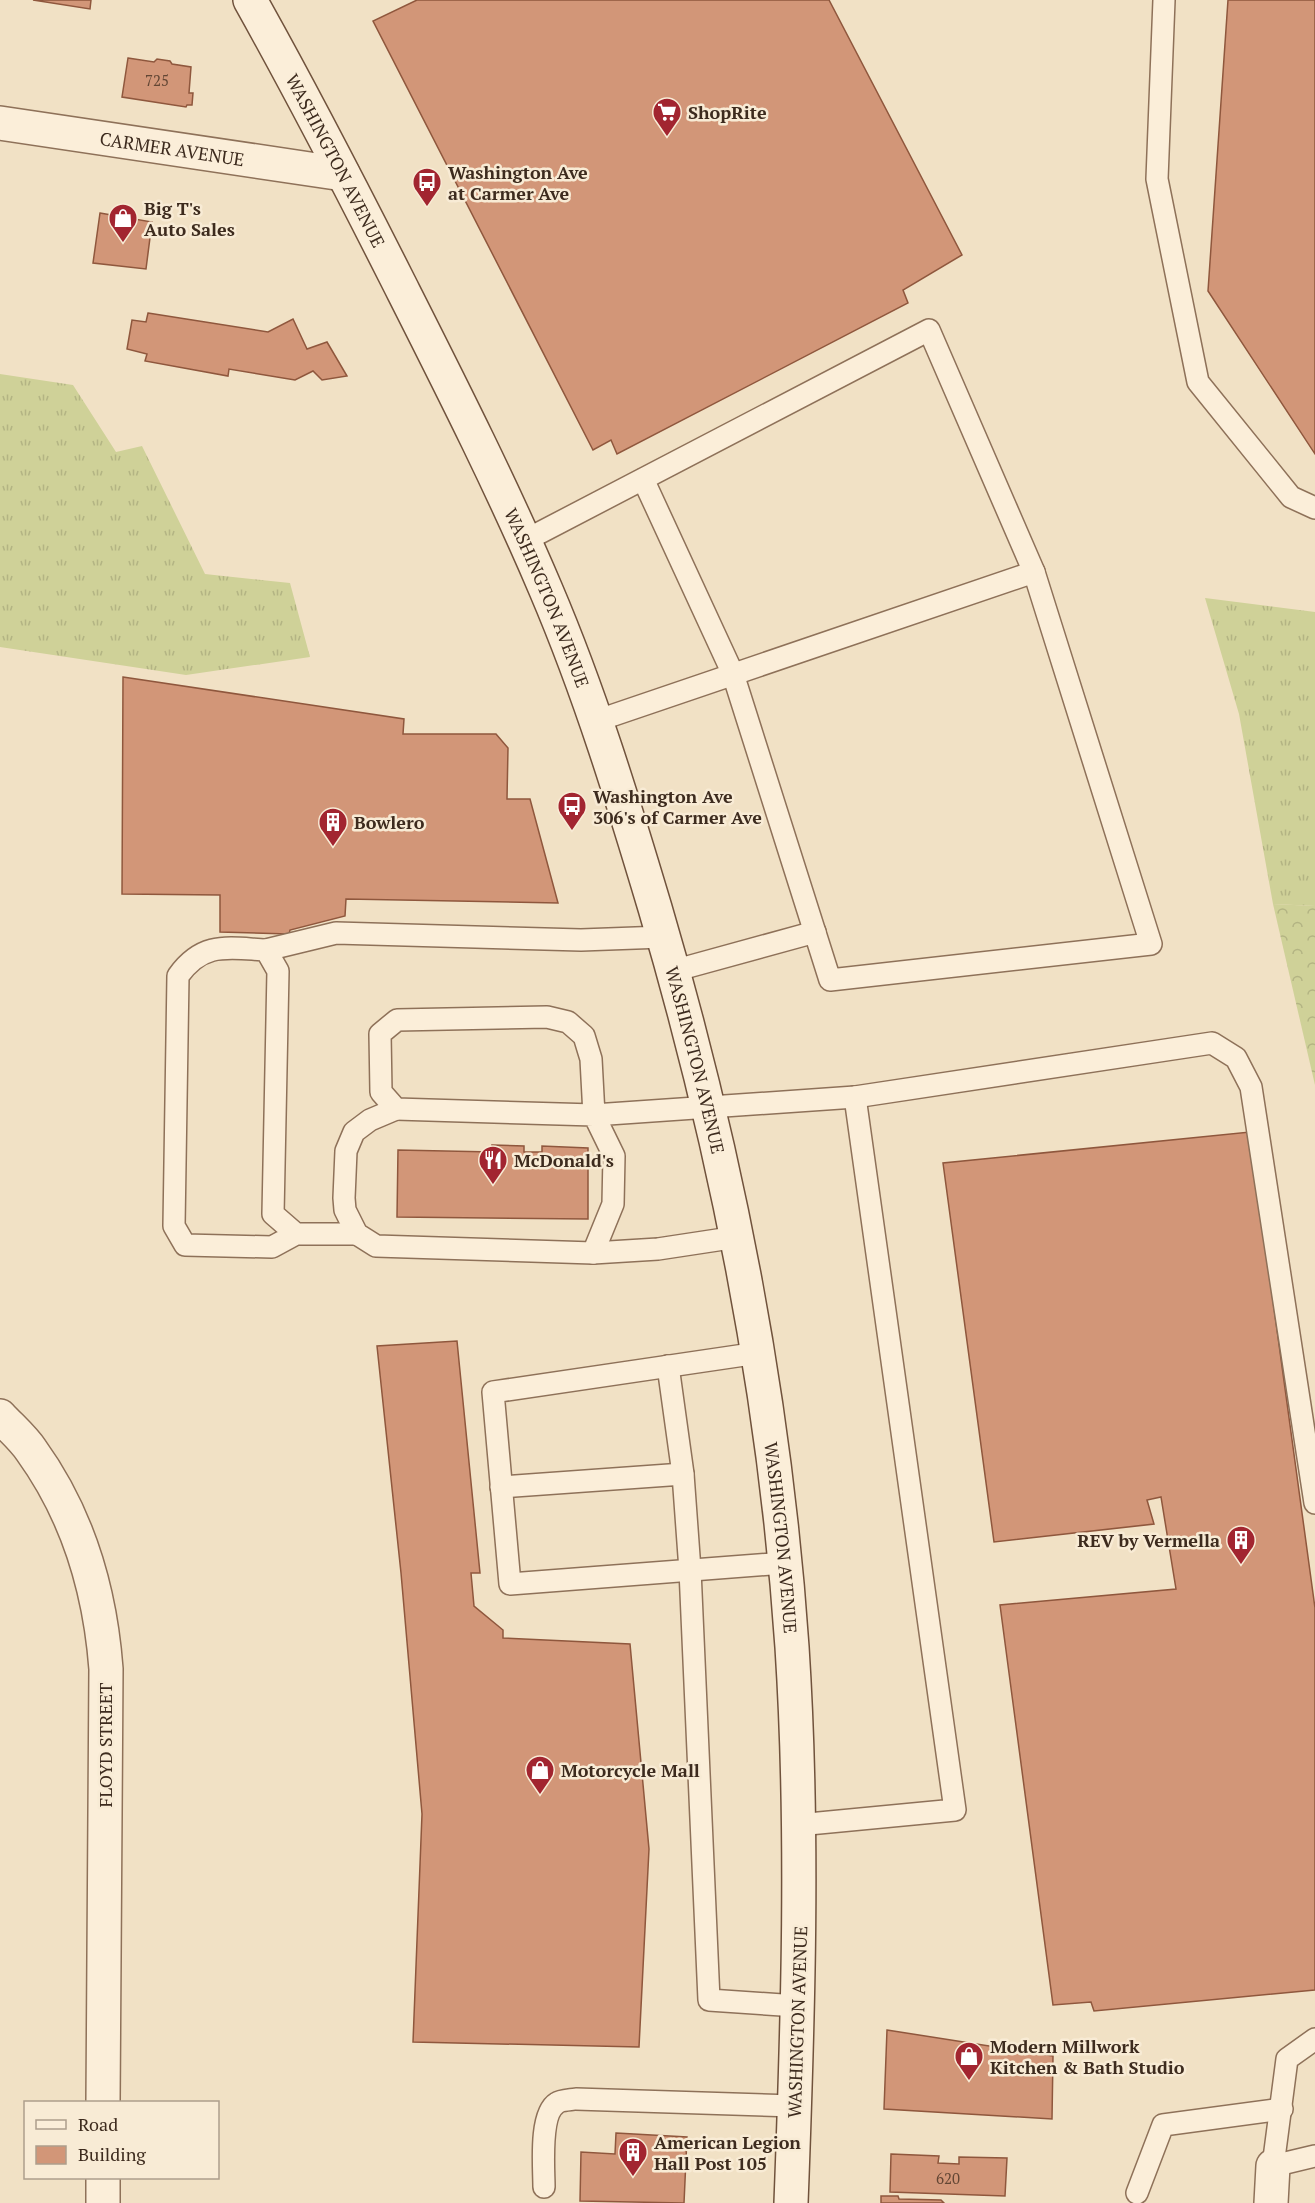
<svg xmlns="http://www.w3.org/2000/svg" width="1315" height="2203" viewBox="0 0 1315 2203" font-family="'PT Serif',serif">
<style>
.grass{fill:url(#grass-tufts)}
.forest{fill:url(#forest-crowns)}
.building{fill:#d29678;stroke:#8f573d;stroke-width:1.5}
.lines{fill:none;stroke-linecap:round;stroke-linejoin:round}
.lane-casing{stroke:#8e7159;stroke-width:24}
.street-casing{stroke:#8e7159;stroke-width:36}
.secondary-casing{stroke:#70523c;stroke-width:36}
.lane{stroke:#fbeed9;stroke-width:21}
.street{stroke:#fbeed9;stroke-width:33}
.secondary{stroke:#fbeed9;stroke-width:33}
.labels{text-anchor:middle;dominant-baseline:central;stroke-width:5;stroke-linejoin:round;paint-order:stroke}
.number-label{font-size:15px;fill:#624634}
.poi-label{font-size:18px;font-weight:bold;fill:#3d2b1e;stroke:#f8ebd5;text-anchor:start}
.street-label{font-size:18px;fill:#3d2b1e;stroke:#f8ebd5}
</style>
<defs>
<pattern id="grass-tufts" width="24" height="20" patternUnits="userSpaceOnUse" patternTransform="scale(1.5)"><rect width="24" height="20" fill="#cfd198"/><path d="M3 7l-1-3M5 7V3M7 7l1-3M15 17l-1-3M17 17v-4M19 17l1-3" fill="none" stroke="#b3b483"/></pattern>
<pattern id="forest-crowns" width="20" height="18" patternUnits="userSpaceOnUse" patternTransform="scale(1.5)"><rect width="20" height="18" fill="#cfd198"/><path d="M2 6a3 3 0 1 1 6 0M12 15a3 3 0 1 1 6 0" fill="none" stroke="#b3b483"/></pattern>
</defs>
<rect width="100%" height="100%" fill="#f1e1c5"/>
<g class="grass">
<polygon points="0,374 73,385 116,452 142,446 205,574 290,583 310,657 186,675 0,647"/>
<polygon points="1205,598 1315,612 1315,906 1273,904 1239,714"/>
</g>
<polygon class="forest" points="1273,904 1315,906 1315,1085"/>
<g class="building">
<polygon points="33,0 91,0 90,9"/>
<polygon points="417,0 829,0 962,255 903,290 908,303 617,454 611,440 593,450 373,21"/>
<polygon points="1228,0 1315,0 1315,454 1208,291"/>
<polygon points="128,58 154,62 157,59 170,61 172,64 191,67 189,93 193,93 192,105 187,105 186,107 122,97"/>
<polygon points="100,213 152,222 146,269 93,263"/>
<polygon points="148,313 268,332 293,319 307,349 327,342 347,376 322,380 313,371 295,380 229,369 228,376 145,361 147,354 127,349 132,320 146,322"/>
<polygon points="123,677 404,719 403,734 496,734 508,748 507,799 530,799 558,903 346,899 345,916 290,930 289,934 220,932 220,895 122,894"/>
<polygon points="1250,1132 1315,1608 1315,1990 1094,2011 1091,2002 1053,2005 1000,1605 1176,1589 1161,1497 1147,1500 1154,1524 994,1542 943,1163"/>
<polygon points="492,1145 524,1146 524,1152 542,1152 542,1146 588,1148 588,1219 397,1217 398,1150 493,1152"/>
<polygon points="457,1341 480,1573 471,1573 474,1606 503,1630 503,1638 630,1644 649,1849 639,2047 413,2042 422,1814 401,1573 377,1346"/>
<polygon points="887,2030 1053,2056 1052,2119 884,2109"/>
<polygon points="616,2133 687,2137 684,2203 580,2201 581,2152 615,2154"/>
<polygon points="891,2154 939,2156 938,2163 959,2164 959,2157 1007,2158 1005,2196 890,2192"/>
<polygon points="881,2196 898,2196 899,2199 941,2200 944,2203 881,2203"/>
</g>
<g class="lines">
<g class="lane-casing">
<g id="lane">
<polyline points="1164,0 1157,179 1198,382 1291,497 1315,508"/>
<polyline points="524,541 929,330 1034,572 1151,944 830,980 733,674 643,479"/>
<polyline points="596,721 1034,572"/>
<polyline points="266,950 336,933 581,940 663,937"/>
<polyline points="673,971 815,932"/>
<polyline points="396,1109 370,1120 354,1132 346,1151 344,1198 345,1210 357,1234 376,1246 593,1253 658,1249 737,1237"/>
<path d="M296,1234L272,1247L185,1245L174,1226L178,976C203,941 228,948 266,950L278,971L273,1214L296,1234H357"/>
<polyline points="593,1253 613,1204 614,1156 594,1115 591,1059 584,1036 568,1022 547,1017 397,1020 380,1034 381,1092 396,1109 594,1115 855,1097 1212,1043 1236,1058 1251,1087 1315,1503"/>
<polyline points="758,1353 493,1392 510,1584 784,1563"/>
<polyline points="668,1366 683,1474"/>
<polyline points="501,1487 683,1474 690,1570 709,2000 797,2006"/>
<polyline points="798,1825 955,1810 855,1097"/>
<polyline points="1315,2039 1287,2059 1273,2166 1315,2156"/>
<path d="M544,2187C544,2168 539,2114 557,2103C561,2100 570,2100 576,2099L794,2106"/>
<polyline points="1137,2193 1163,2125 1282,2109"/>
</g>
</g>
<g class="street-casing">
<g id="street">
<path id="s1" d="M0,123L343,174"/>
<path d="M0,1416C10,1427 23,1438 31,1450C78,1515 100,1589 106,1669L103,2102"/>
<polyline points="103,2203 103,2178"/>
<polyline points="1271,2203 1273,2166"/>
</g>
</g>
<g class="secondary-casing">
<g id="secondary">
<path id="s2" d="M250,0C301,91 349,184 396,277C448,380 501,484 546,590C590,693 623,801 655,908C726,1149 775,1396 792,1647C804,1832 798,2018 791,2203"/>
</g>
</g>
<use href="#lane" class="lane"/>
<use href="#street" class="street"/>
<use href="#secondary" class="secondary"/>
</g>
<defs>
<g id="supermarket-pin" transform="scale(1.5)"><path d="M0 17L-7.5 6A9.5 9.5 0 1 1 7.5 6Z" fill="#a22530" stroke="#f8ebd5"/><path d="M-6-5.5h2.5l.6 2H6L4.5 2H-2.5L-4.4-4H-6ZM-1.5 3.2a1.3 1.3 0 1 0 .1 0ZM3 3.2a1.3 1.3 0 1 0 .1 0Z" fill="#fff"/></g>
<g id="bus-pin" transform="scale(1.5)"><path d="M0 17L-7.5 6A9.5 9.5 0 1 1 7.5 6Z" fill="#a22530" stroke="#f8ebd5"/><path d="M-5-6H5V4H4V6H2V4H-2V6H-4V4H-5ZM-3.5-4V0h7V-4ZM-3.5 1.2v1.5H-2V1.2ZM2 1.2v1.5H3.5V1.2Z" fill="#fff"/></g>
<g id="shop-pin" transform="scale(1.5)"><path d="M0 17L-7.5 6A9.5 9.5 0 1 1 7.5 6Z" fill="#a22530" stroke="#f8ebd5"/><path d="M-5-2.5h2.3a2.7 3.5 0 0 1 5.4 0H5L5.5 6h-11ZM-1.5-2.5h3a1.5 2.3 0 0 0-3 0Z" fill="#fff"/></g>
<g id="building-pin" transform="scale(1.5)"><path d="M0 17L-7.5 6A9.5 9.5 0 1 1 7.5 6Z" fill="#a22530" stroke="#f8ebd5"/><path d="M-4-6H4V6H1V3H-1V6H-4ZM-2.5-4.3h1.7v1.8h-1.7ZM.8-4.3h1.7v1.8H.8ZM-2.5-1h1.7V.8h-1.7ZM.8-1h1.7V.8H.8Z" fill="#fff"/></g>
<g id="restaurant-pin" transform="scale(1.5)"><path d="M0 17L-7.5 6A9.5 9.5 0 1 1 7.5 6Z" fill="#a22530" stroke="#f8ebd5"/><path d="M-5-6h1v4h1v-4h1v4h1v-4h1v5L-1.5 .5V6h-2V.5L-5-1ZM5-6V6H3V1.5H1.5Q1.5-4 5-6Z" fill="#fff"/></g>
</defs>
<g fill-rule="evenodd">
<use href="#supermarket-pin" x="667" y="112"/>
<use href="#bus-pin" x="427" y="182"/>
<use href="#shop-pin" x="123" y="218"/>
<use href="#bus-pin" x="572" y="806"/>
<use href="#building-pin" x="333" y="822"/>
<use href="#restaurant-pin" x="493" y="1160"/>
<use href="#building-pin" x="1241" y="1540"/>
<use href="#shop-pin" x="540" y="1770"/>
<use href="#shop-pin" x="969" y="2056"/>
<use href="#building-pin" x="633" y="2152"/>
</g>
<g class="labels">
<g class="number-label">
<text x="157" y="80">725</text>
<text x="948" y="2178">620</text>
</g>
<g class="poi-label">
<text x="688" y="112">ShopRite</text>
<text x="448" y="172">Washington Ave<tspan x="448" dy="21">at Carmer Ave</tspan></text>
<text x="144" y="208">Big T's<tspan x="144" dy="21">Auto Sales</tspan></text>
<text x="593" y="796">Washington Ave<tspan x="593" dy="21">306's of Carmer Ave</tspan></text>
<text x="354" y="822">Bowlero</text>
<text x="514" y="1160">McDonald's</text>
<text x="1220" y="1540" text-anchor="end">REV by Vermella</text>
<text x="561" y="1770">Motorcycle Mall</text>
<text x="990" y="2046">Modern Millwork<tspan x="990" dy="21">Kitchen &amp; Bath Studio</tspan></text>
<text x="654" y="2142">American Legion<tspan x="654" dy="21">Hall Post 105</tspan></text>
</g>
<g class="street-label">
<text stroke="none"><textPath href="#s1" startOffset="174">CARMER AVENUE</textPath></text>
<text stroke="none"><textPath href="#s2" startOffset="182">WASHINGTON AVENUE</textPath></text>
<text stroke="none"><textPath href="#s2" startOffset="668">WASHINGTON AVENUE</textPath></text>
<text stroke="none"><textPath href="#s2" startOffset="1154">WASHINGTON AVENUE</textPath></text>
<text stroke="none"><textPath href="#s2" startOffset="1640">WASHINGTON AVENUE</textPath></text>
<text transform="translate(105 1745) rotate(-90)">FLOYD STREET</text>
<text transform="translate(797 2022) rotate(-88)">WASHINGTON AVENUE</text>
</g>
</g>
<rect x="24" y="2101" width="195" height="78" fill="#f8ebd5" stroke="#ad9e8c" stroke-width="1.5"/>
<rect x="36" y="2120" width="30" height="9" fill="#fbeed9" stroke="#ad9e8c" stroke-width="1.5"/>
<text x="78" y="2131" font-size="18" fill="#3d2b1e">Road</text>
<rect x="36" y="2146" width="30" height="18" fill="#d29678" stroke="#ad9e8c" stroke-width="1.5"/>
<text x="78" y="2161" font-size="18" fill="#3d2b1e">Building</text>
</svg>
